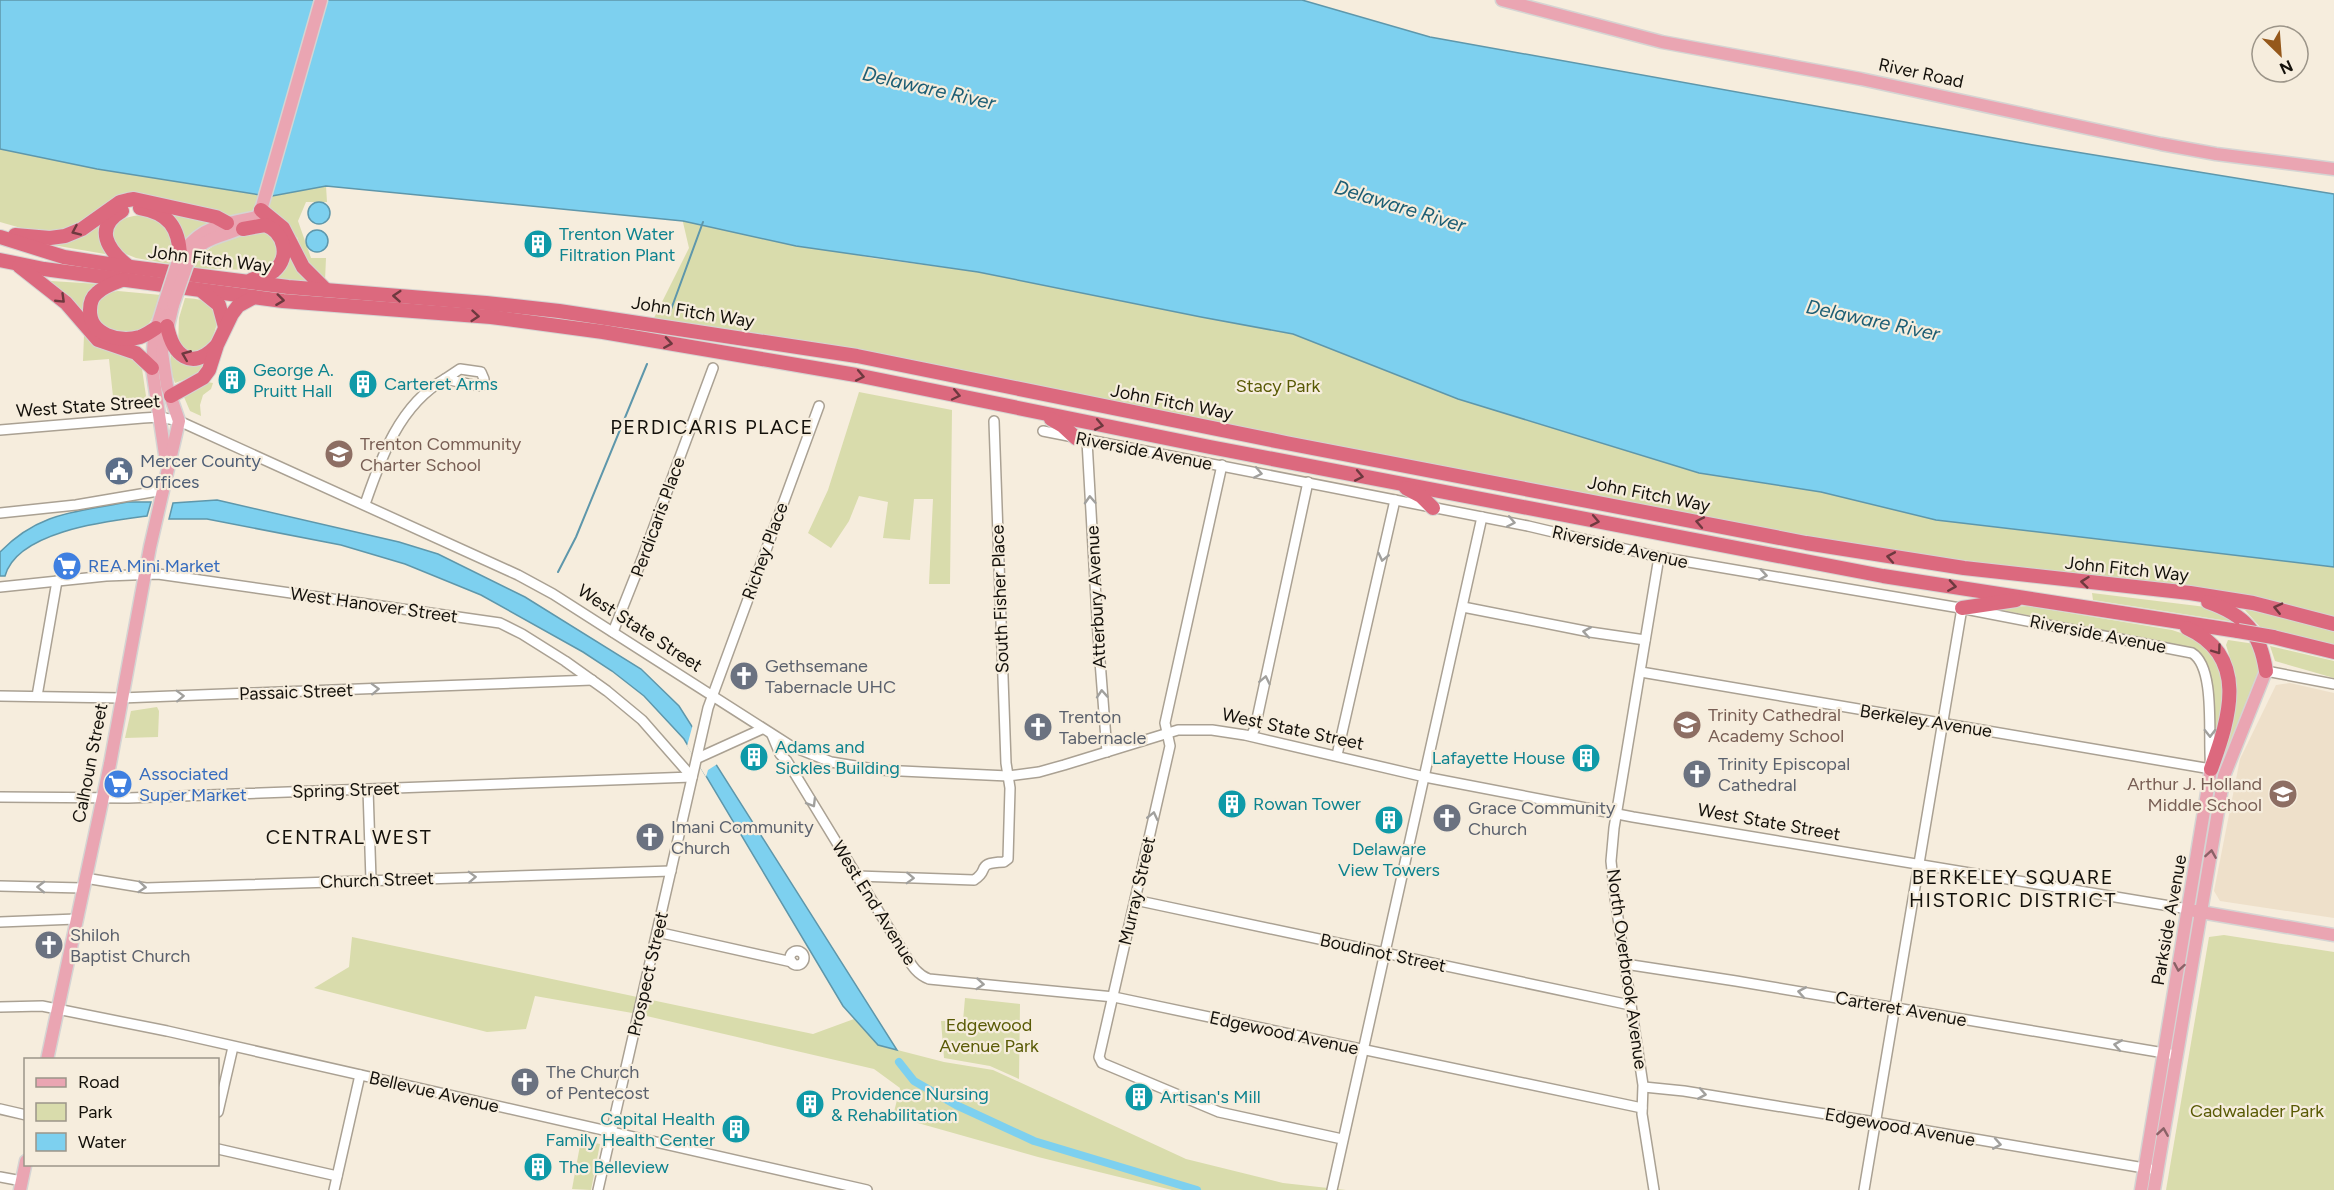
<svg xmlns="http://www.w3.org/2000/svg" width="2334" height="1190" viewBox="0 0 2334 1190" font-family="Figtree,sans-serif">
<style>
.built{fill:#eee0ca}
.green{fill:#d9dcac}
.water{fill:#7dd0ef;stroke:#5e97ab;stroke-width:1.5}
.pier{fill:#f6eddd}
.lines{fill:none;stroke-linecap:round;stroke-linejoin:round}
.stream{stroke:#5e97ab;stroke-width:2}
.canal{stroke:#7dd0ef;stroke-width:8}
.minor-casing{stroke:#aaa193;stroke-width:12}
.major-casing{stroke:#d5d4d3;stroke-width:15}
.highway-casing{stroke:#d5d4d3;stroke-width:16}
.minor{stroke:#fff;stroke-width:9}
.major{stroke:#eaa5b2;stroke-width:12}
.highway{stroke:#dc697e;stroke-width:14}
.major-bridge-casing{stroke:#d5d4d3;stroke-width:15;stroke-linecap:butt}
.highway-bridge-casing{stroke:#d5d4d3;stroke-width:16;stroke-linecap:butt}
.major-bridge{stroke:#eaa5b2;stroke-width:12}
.highway-bridge{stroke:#dc697e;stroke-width:14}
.oneway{stroke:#6e393f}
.oneway2{stroke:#a1a09d}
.oneway3{stroke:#8a6267}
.labels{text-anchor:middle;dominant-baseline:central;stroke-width:4.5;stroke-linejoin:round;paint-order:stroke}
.street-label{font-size:18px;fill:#14110b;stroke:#f6eddd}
.culture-label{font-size:18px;fill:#0d838f;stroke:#f6eddd;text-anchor:start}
.park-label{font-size:18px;fill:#595a05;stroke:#f6eddd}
.education-label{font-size:18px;fill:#785e54;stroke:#f6eddd;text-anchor:start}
.service-label{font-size:18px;fill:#4e5e75;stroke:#f6eddd;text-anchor:start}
.shop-label{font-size:18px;fill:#366cbe;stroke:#f6eddd;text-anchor:start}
.worship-label{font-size:18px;fill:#5b616d;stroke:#f6eddd;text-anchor:start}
.water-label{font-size:20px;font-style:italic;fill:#1d5e74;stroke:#f6eddd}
.neighbourhood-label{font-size:20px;letter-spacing:1.5px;fill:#14110b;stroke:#f6eddd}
</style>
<rect width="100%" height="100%" fill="#f6eddd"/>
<polygon class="built" points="2290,683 2334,693 2334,918 2220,901 2214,891 2240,759 2276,685"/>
<g class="green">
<polygon points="0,149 97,169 261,195 272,196 326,186 327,202 306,202 298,221 311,258 326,258 325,281 308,267 297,237 133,196 65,233 35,232 0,222"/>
<path d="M164,212L218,221C205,226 192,230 185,243Z"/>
<polygon points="110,215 103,237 105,254 41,243"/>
<path d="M141,215C171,223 180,233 170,264L136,258L116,250L111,231C119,218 127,217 141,215Z"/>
<polygon points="682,218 872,258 978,272 1201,317 1293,334 1458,399 1699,473 1821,492 1936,520 2334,567 2334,625 2286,610 1964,568 888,363 651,324 689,248"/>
<path d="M254,231C258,232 265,232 268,234C289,246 272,279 248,270L194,268C208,241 227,241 254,231Z"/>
<polygon points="290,248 310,282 272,279"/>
<polygon points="51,281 99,284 87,320 51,283"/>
<path d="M118,291L161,295C155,315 145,344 117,335C110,333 103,325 97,321C93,302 99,294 118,291Z"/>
<path d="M185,298C204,299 210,301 219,318C212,337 213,349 191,353L178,345L179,318Z"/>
<polygon points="84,335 141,362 146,396 140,404 114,406 109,359 83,361"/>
<polygon points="171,349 212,357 203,373 175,383 170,369"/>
<polygon points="207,382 213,383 211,389 203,395 200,405 201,416 190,411 184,397"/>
<polygon points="859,392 952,410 950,584 929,584 933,499 914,499 910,540 883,538 888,502 859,496 849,521 831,548 808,533 828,490"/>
<polygon points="2092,593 2214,608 2241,623 2093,600"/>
<path d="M2028,606L2172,630L2199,639L2214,653L2223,671L2225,700L2215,746C2215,715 2217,672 2195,648L1992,608Z"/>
<polygon points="2244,609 2305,623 2334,632 2334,645 2261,628"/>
<polygon points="2228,640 2255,644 2260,672 2253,698 2225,755 2224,752 2235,699 2236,677 2226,645"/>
<polygon points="2270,646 2334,661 2334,678 2275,661"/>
<polygon points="157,707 159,711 158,737 125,738 131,711"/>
<polygon points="2224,935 2334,952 2334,1190 2166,1190 2209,937"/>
<polygon points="352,937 813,1034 854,1019 878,1045 944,1062 993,1070 1186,1159 1283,1183 1346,1190 1172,1190 1038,1157 893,1116 900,1088 874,1069 638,1014 535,996 526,1029 487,1032 314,988 349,967"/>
<polygon points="965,998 1020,1004 1019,1079 990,1066 944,1058 941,1021 963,1021"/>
<polygon points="581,1140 600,1144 591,1190 572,1189"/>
</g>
<g class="water">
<polygon points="0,0 1302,0 1430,37 2033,145 2334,194 2334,567 1936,520 1821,492 1699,473 1458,399 1293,334 1201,317 978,272 796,246 683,221 326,186 272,196 260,195 97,169 0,149"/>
<circle cx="319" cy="213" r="11"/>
<circle cx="317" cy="241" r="11"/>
<polygon points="217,500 399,542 438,554 525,597 641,669 679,706 897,1050 878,1045 843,1006 684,739 644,696 612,671 583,652 481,595 405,564 341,545 207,519 169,519 173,503"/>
<path d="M128,502H151L147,516C108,521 17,531 5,576H0V552C39,512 76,512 128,502Z"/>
</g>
<polygon class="pier" points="693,724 719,763 708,770 706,777 687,746"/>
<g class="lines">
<g class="stream">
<polyline points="669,315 703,222"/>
<polyline points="558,572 576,537 647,364"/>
</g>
<polyline class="canal" points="899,1062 914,1081 956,1105 1034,1141 1197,1190"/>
<g class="minor-casing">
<g id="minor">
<polygon points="460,369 481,372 484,379 483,385 478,386 445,379"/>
<polyline points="0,430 143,418 160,417 179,421 518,575 553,594 791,746 831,762 880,770 1008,776 1039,772 1064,765 1178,730 1212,730 1245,735 1425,777 1633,817 2188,909"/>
<path d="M1043,431L1528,526L1659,557L1960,608L2192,653C2217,668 2207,742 2211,769L1641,672"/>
<polyline points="1087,441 1098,635 1107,752"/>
<polyline points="1222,465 1165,723 1170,746 1099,1057 1102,1063 1219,1112 1342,1139"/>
<path d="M365,504C381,458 399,405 445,379"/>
<polyline points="0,513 76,505 164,490"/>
<polyline points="0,587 106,576 158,574 500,623 522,634 565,661 607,691 642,720 692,777"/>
<polyline points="1463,607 1590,632 1645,640"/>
<polyline points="613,632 642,559 713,368"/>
<polyline points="2266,671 2334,684"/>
<polyline points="0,696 121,698 592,680"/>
<polyline points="37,696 57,581"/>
<path d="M772,735L780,754L787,761L904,953C911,964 916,974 929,979L1114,997L1642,1108"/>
<polyline points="1251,736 1255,728 1308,482"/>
<polyline points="1337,755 1395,500"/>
<polyline points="698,758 762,729"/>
<polyline points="368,789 371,880"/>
<polyline points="0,797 128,798 692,777"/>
<path d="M857,876L974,880C991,870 974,863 1004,862L1008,859L1010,788L1006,763L994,421"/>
<polyline points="85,878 146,888 671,871"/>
<polyline points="0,886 82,888"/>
<polyline points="1135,900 1630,1005"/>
<polyline points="0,922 76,919"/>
<polyline points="657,932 792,962"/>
<circle cx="797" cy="958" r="7"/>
<polyline points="1625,964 1736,981 2176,1055"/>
<polyline points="0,1007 42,1006 167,1031 867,1190"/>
<polyline points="1644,1087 1684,1091 1875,1122 2150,1169"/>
<polyline points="0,1109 26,1115"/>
<polyline points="218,1112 233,1047"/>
<polyline points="218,1149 337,1176"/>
<polyline points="0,1177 22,1181"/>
<polyline points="334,1190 360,1075"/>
<polyline points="598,1190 708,708 819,406"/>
<polyline points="1332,1190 1482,517"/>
<polyline points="1654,1190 1642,1114 1643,1085 1615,898 1611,861 1614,828 1659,557"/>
<polyline points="1864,1190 1962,608"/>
</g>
</g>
<g class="major-casing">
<g id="major">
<polyline points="1502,0 1662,42 1861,79 2161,144 2216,154 2334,169"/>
<path d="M185,250C201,227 227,223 253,218"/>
<path d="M188,262C204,226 244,242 261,210L321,0"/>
<polyline points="164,304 154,336 152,368 166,461"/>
<polyline points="2195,911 2334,935"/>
<polyline points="47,1060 110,764 150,547 179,421 167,386 162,352 173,305"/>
<polyline points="20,1190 26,1161"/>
<polyline points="2141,1190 2211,769"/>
<polyline points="2154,1190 2224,776 2266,671"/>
</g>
</g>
<g class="highway-casing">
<g id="highway">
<path d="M140,208C169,213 179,228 180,256"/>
<polyline points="261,210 283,228 303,267 326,290"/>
<path d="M122,211C93,228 108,250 128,266"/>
<path d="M243,229L265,225C284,232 291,257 274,271C267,276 259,277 251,280"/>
<polyline points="15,235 50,238 65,236 82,229 120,202 128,200 134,199 216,217 227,223"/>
<polyline points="0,237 64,257 115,265 288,287 486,303 559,311 857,356 1286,443 1806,543 1964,568 2190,593 2253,603 2334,624"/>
<polyline points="0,260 44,269 283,301 491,317 603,332 856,375 1210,447 1883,576 2238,631"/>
<polyline points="19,266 66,303 98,340 136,353 152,368"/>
<path d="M122,280C114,283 103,287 97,293C92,297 90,304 90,310C89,335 120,343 140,337C146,335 151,331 156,328"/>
<polyline points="203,292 219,305 225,327"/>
<path d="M167,326C173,355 191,372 216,346"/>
<polyline points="171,396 203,378 209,370 217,345 232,314 238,306 254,297"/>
<polyline points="1051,419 1063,426 1076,438"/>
<polyline points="1406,488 1421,496 1433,508"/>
<path d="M2208,602C2245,615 2260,632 2266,671"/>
<polyline points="1962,608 2016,600"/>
<path d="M2187,628C2249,656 2230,717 2211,769"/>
<polyline points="2273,637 2334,652"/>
</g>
</g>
<use href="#minor" class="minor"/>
<use href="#major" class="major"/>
<use href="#highway" class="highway"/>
<g class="major-bridge-casing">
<g id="major-bridge">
<polyline points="164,304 179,258"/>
<polyline points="173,305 188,262"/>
</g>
</g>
<g class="highway-bridge-casing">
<polyline id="highway-bridge" points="2238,631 2273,637"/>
</g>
<use href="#major-bridge" class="major-bridge"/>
<use href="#highway-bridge" class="highway-bridge"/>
</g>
<defs><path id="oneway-chevron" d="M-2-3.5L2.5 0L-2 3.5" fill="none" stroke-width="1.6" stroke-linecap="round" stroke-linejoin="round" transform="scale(1.5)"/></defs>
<g class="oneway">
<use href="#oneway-chevron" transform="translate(76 231) rotate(156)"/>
<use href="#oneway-chevron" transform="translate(397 296) rotate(-176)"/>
<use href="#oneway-chevron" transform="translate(61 299) rotate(44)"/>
<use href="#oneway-chevron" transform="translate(280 300) rotate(7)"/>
<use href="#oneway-chevron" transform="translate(475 316) rotate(5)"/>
<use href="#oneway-chevron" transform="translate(668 343) rotate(9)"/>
<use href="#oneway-chevron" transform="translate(186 355) rotate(-158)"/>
<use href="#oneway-chevron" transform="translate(860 376) rotate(11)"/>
<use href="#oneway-chevron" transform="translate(956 395) rotate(12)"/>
<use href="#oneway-chevron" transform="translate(1099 425) rotate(11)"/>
<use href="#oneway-chevron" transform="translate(1359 476) rotate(11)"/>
<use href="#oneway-chevron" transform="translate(1595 521) rotate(11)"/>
<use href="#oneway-chevron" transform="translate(1700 522) rotate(-169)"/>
<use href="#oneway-chevron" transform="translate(1891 557) rotate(-170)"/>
<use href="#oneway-chevron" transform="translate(2085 582) rotate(-174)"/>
<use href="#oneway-chevron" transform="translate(1952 586) rotate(9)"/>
<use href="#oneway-chevron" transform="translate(2278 608) rotate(-167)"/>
<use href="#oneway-chevron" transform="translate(2217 650) rotate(54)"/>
</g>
<g class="oneway2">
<use href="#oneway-chevron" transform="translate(1258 473) rotate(11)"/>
<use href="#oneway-chevron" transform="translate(1090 500) rotate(-93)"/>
<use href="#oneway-chevron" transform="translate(1511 522) rotate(11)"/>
<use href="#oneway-chevron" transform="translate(1383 557) rotate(103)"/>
<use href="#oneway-chevron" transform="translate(1763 575) rotate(9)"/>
<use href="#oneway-chevron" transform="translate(1587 632) rotate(-170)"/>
<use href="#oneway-chevron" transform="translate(1265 680) rotate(-78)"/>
<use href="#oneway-chevron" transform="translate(375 689) rotate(-2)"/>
<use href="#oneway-chevron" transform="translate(1102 694) rotate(-94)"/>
<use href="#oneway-chevron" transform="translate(180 696) rotate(-2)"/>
<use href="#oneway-chevron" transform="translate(2210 733) rotate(89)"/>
<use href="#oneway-chevron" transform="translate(812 803) rotate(59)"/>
<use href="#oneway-chevron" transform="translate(1153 816) rotate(-77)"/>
<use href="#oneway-chevron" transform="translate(472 877) rotate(-2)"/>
<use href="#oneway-chevron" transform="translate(910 878) rotate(2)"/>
<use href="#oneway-chevron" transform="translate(41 887) rotate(-179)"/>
<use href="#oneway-chevron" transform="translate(142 887) rotate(5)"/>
<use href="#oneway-chevron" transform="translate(980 984) rotate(5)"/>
<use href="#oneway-chevron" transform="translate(1802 992) rotate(-170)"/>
<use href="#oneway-chevron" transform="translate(2118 1045) rotate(-170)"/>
<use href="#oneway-chevron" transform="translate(1702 1094) rotate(10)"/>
<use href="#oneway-chevron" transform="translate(1997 1144) rotate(10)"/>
</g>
<g class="oneway3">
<use href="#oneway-chevron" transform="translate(2211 854) rotate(-81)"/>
<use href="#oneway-chevron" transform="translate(2179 967) rotate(100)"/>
<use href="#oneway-chevron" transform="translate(2163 1132) rotate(-81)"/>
</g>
<defs>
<g id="building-disc" transform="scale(1.5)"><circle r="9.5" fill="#0f9aa8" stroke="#f6eddd"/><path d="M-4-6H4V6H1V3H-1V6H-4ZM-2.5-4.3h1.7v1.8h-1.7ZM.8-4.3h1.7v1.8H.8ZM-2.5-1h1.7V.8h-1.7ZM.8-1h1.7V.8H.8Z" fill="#fff"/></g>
<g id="school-disc" transform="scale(1.5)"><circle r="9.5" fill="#8d6e63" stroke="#f6eddd"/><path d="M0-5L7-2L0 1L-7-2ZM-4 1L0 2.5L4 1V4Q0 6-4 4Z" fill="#fff"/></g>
<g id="civic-disc" transform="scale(1.5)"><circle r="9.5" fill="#5c6f8a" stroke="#f6eddd"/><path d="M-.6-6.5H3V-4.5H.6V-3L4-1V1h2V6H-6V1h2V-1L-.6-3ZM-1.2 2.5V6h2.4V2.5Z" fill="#fff"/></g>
<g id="supermarket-disc" transform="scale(1.5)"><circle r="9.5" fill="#3f7fe0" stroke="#f6eddd"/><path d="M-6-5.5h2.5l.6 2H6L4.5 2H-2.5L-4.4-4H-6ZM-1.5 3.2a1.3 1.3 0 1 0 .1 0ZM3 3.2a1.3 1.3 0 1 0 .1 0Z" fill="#fff"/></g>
<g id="church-disc" transform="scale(1.5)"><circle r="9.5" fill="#6b7280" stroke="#f6eddd"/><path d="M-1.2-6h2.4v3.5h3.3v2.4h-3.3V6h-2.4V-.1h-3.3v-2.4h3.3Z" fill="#fff"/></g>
</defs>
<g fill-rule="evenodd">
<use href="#building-disc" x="538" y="244"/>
<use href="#building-disc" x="232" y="380"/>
<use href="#building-disc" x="363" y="384"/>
<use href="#school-disc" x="339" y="454"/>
<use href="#civic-disc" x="119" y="471"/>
<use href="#supermarket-disc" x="67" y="566"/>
<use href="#church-disc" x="744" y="676"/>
<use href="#school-disc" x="1687" y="725"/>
<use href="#church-disc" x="1038" y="727"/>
<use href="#building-disc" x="754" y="757"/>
<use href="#building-disc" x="1586" y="758"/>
<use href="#church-disc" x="1697" y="774"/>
<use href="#supermarket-disc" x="118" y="784"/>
<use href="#school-disc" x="2283" y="794"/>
<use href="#building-disc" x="1232" y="804"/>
<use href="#church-disc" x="1447" y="818"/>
<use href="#building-disc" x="1389" y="820"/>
<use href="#church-disc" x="650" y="837"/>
<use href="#church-disc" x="49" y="945"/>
<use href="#church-disc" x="525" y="1082"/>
<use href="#building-disc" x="1139" y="1097"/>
<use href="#building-disc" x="810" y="1104"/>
<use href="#building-disc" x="736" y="1129"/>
<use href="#building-disc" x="538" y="1167"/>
</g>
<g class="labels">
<g class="street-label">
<text transform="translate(1921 73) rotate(12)">River Road</text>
<text transform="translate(210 259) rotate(7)">John Fitch Way</text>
<text transform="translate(693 312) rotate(9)">John Fitch Way</text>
<text transform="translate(1172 402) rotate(11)">John Fitch Way</text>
<text transform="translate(88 406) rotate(-4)">West State Street</text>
<text transform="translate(1144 451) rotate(11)">Riverside Avenue</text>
<text transform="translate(1649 494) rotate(11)">John Fitch Way</text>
<text transform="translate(658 517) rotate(-70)">Perdicaris Place</text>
<text transform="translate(1620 547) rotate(13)">Riverside Avenue</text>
<text transform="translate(765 551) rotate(-70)">Richey Place</text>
<text transform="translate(2127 569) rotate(6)">John Fitch Way</text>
<text transform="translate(1096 597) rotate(-93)">Atterbury Avenue</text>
<text transform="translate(1000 599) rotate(-92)">South Fisher Place</text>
<text transform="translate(374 605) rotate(8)">West Hanover Street</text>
<text transform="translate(640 628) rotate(33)">West State Street</text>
<text transform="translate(2098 634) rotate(11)">Riverside Avenue</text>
<text transform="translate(296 692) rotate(-2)">Passaic Street</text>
<text transform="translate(1926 721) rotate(9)">Berkeley Avenue</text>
<text transform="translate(1293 729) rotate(12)">West State Street</text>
<text transform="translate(90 763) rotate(-79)">Calhoun Street</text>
<text transform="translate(346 790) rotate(-2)">Spring Street</text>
<text transform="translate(1769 822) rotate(10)">West State Street</text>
<text transform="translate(377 880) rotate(-2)">Church Street</text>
<text transform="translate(1137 891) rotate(-77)">Murray Street</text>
<text transform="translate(874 903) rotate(58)">West End Avenue</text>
<text transform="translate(2169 920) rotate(-80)">Parkside Avenue</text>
<text transform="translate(1383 953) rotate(12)">Boudinot Street</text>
<text transform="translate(1627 969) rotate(82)">North Overbrook Avenue</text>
<text transform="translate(648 974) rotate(-77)">Prospect Street</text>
<text transform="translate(1901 1009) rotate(10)">Carteret Avenue</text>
<text transform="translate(1284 1033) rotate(12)">Edgewood Avenue</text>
<text transform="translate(434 1092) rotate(13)">Bellevue Avenue</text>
<text transform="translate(1900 1127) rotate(10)">Edgewood Avenue</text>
</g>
<g class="culture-label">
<text x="559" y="234">Trenton Water<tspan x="559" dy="21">Filtration Plant</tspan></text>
<text x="253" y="370">George A.<tspan x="253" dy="21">Pruitt Hall</tspan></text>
<text x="384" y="384">Carteret Arms</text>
<text x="775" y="747">Adams and<tspan x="775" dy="21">Sickles Building</tspan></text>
<text x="1565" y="758" text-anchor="end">Lafayette House</text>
<text x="1253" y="804">Rowan Tower</text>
<text x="1389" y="849" text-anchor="middle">Delaware<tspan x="1389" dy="21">View Towers</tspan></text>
<text x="831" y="1094">Providence Nursing<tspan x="831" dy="21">&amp; Rehabilitation</tspan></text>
<text x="1160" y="1097">Artisan's Mill</text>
<text x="715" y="1119" text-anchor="end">Capital Health<tspan x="715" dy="21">Family Health Center</tspan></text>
<text x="559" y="1167">The Belleview</text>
</g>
<g class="park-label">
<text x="1278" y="386">Stacy Park</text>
<text x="989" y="1025">Edgewood<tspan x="989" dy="21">Avenue Park</tspan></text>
<text x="2257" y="1111">Cadwalader Park</text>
</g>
<g class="education-label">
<text x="360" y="444">Trenton Community<tspan x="360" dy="21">Charter School</tspan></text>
<text x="1708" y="715">Trinity Cathedral<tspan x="1708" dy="21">Academy School</tspan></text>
<text x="2262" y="784" text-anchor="end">Arthur J. Holland<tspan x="2262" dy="21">Middle School</tspan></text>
</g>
<g class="service-label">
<text x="140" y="461">Mercer County<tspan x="140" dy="21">Offices</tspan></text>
</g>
<g class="shop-label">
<text x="88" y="566">REA Mini Market</text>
<text x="139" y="774">Associated<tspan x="139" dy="21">Super Market</tspan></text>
</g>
<g class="worship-label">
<text x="765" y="666">Gethsemane<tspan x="765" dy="21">Tabernacle UHC</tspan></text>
<text x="1059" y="717">Trenton<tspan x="1059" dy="21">Tabernacle</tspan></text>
<text x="1718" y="764">Trinity Episcopal<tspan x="1718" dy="21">Cathedral</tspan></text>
<text x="1468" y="808">Grace Community<tspan x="1468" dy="21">Church</tspan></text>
<text x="671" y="827">Imani Community<tspan x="671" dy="21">Church</tspan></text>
<text x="70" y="935">Shiloh<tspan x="70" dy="21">Baptist Church</tspan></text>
<text x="546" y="1072">The Church<tspan x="546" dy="21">of Pentecost</tspan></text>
</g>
<g class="water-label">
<text transform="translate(929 88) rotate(13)">Delaware River</text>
<text transform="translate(1400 206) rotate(17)">Delaware River</text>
<text transform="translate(1873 320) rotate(12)">Delaware River</text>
</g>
<g class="neighbourhood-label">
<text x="712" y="427">PERDICARIS PLACE</text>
<text x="349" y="837">CENTRAL WEST</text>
<text x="2013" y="877">BERKELEY SQUARE<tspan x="2013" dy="23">HISTORIC DISTRICT</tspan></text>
</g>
</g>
<rect x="24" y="1058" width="195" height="108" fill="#f6eddd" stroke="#9c9589" stroke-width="1.5"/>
<rect x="36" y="1078" width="30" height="9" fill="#eaa5b2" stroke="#9c9589" stroke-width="1.5"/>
<text x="78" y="1088" font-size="18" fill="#14110b">Road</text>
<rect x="36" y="1103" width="30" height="18" fill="#d9dcac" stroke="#9c9589" stroke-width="1.5"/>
<text x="78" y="1118" font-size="18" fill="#14110b">Park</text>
<rect x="36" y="1133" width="30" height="18" fill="#7dd0ef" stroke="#9c9589" stroke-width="1.5"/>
<text x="78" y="1148" font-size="18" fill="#14110b">Water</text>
<g transform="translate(2280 54) rotate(155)"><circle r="28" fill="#f6eddd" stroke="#9c9589" stroke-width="1.5"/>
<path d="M0-4.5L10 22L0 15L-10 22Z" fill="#95581b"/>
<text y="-9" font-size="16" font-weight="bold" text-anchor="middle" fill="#14110b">N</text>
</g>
</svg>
